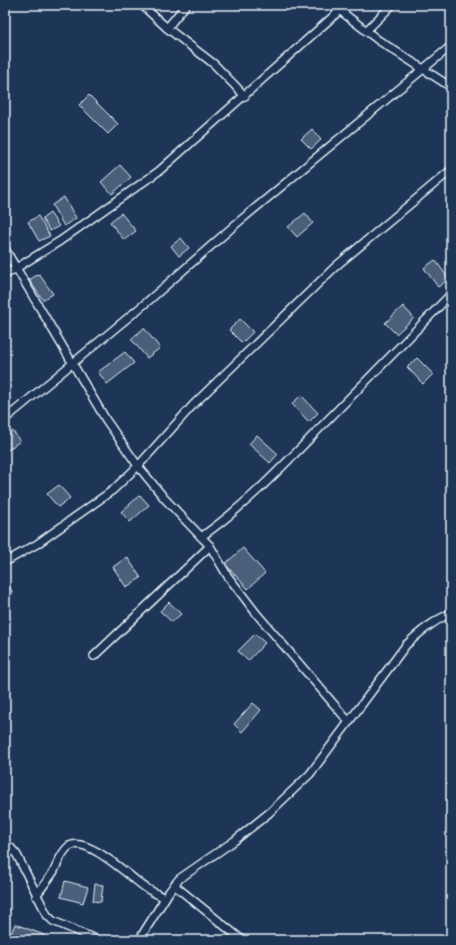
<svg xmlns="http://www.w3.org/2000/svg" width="456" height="945" viewBox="0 0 456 945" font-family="'Playpen Sans',sans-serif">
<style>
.building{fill:#495e7a;stroke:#e8f1f8}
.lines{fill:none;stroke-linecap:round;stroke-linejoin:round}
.street-casing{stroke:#e8f1f8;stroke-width:10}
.street{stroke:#1d3557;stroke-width:7}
</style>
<rect width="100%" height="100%" fill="#1d3557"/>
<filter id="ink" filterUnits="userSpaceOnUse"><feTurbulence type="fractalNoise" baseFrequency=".025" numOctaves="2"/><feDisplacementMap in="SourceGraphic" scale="8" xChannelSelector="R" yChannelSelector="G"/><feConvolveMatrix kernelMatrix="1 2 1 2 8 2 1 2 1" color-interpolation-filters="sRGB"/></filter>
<g filter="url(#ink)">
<g class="building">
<polygon points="89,95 118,124 108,134 79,105"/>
<polygon points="312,129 321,140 311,149 301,139"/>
<polygon points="120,165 131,177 112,194 101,182"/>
<polygon points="64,197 76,218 64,226 52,205"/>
<polygon points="50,213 59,226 50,231 42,219"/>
<polygon points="121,213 136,231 124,240 110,222"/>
<polygon points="305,213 313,223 297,237 288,227"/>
<polygon points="38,216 50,236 39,241 28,222"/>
<polygon points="181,238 189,248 179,256 171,246"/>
<polygon points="435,260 449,279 438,287 424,268"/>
<polygon points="39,274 53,294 43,300 29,280"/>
<polygon points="403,306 414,318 396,334 385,323"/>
<polygon points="240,319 253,332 242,343 229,330"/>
<polygon points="144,328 160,348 147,358 131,339"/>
<polygon points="125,352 134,363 107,384 98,372"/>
<polygon points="417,358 433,374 423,384 407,367"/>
<polygon points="301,395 318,413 309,422 292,404"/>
<polygon points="13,431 20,441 5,452 5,437"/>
<polygon points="257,435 278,454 270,463 249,444"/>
<polygon points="59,485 70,498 58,507 47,494"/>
<polygon points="140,495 149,505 130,522 121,512"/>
<polygon points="243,548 265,573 248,589 225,564"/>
<polygon points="127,557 141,578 126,587 113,567"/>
<polygon points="5,579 13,593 5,598"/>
<polygon points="169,602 181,614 172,622 160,611"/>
<polygon points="255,634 265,643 248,661 238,651"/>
<polygon points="253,703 261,710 242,732 234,724"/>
<polygon points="65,881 88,887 83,903 61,897"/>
<polygon points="95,884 103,885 101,902 93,901"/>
<polygon points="15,924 44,935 42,940 9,939"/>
<polygon points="180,936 192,940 179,940"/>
</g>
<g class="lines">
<g class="street-casing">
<g id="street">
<polyline points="142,5 167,28 214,64 245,96"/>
<polyline points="333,5 378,40 451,87"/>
<polyline points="167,28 186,5"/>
<polyline points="366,31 392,5"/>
<polyline points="5,249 106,420 138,466 165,499 210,546 227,575 256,613 349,722"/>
<polyline points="5,275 60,241 159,171 346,5"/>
<polyline points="5,419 147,302 236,224 451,46"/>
<path d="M201,537C244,507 281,468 317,431C362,385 407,340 451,294"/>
<polyline points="5,562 37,544 113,490 138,466 193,405 336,266 451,170"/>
<polyline points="94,656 210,546"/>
<polyline points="5,845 11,848 17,855 47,915 53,921 98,940"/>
<polyline points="174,885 242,940"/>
<path d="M36,896C42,887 49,879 54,871C58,863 61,853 68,847C85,833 132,879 146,888C152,892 159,895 165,898"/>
<path d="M139,940L169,892L179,879L234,841L269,813L310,774L406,645C420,632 433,621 451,613"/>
</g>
</g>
<use href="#street" class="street"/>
</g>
</g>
<rect width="456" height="945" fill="none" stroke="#1d3557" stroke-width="20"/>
<rect x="10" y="10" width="436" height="925" fill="none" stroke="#e8f1f8" stroke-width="1.5" filter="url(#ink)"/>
</svg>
